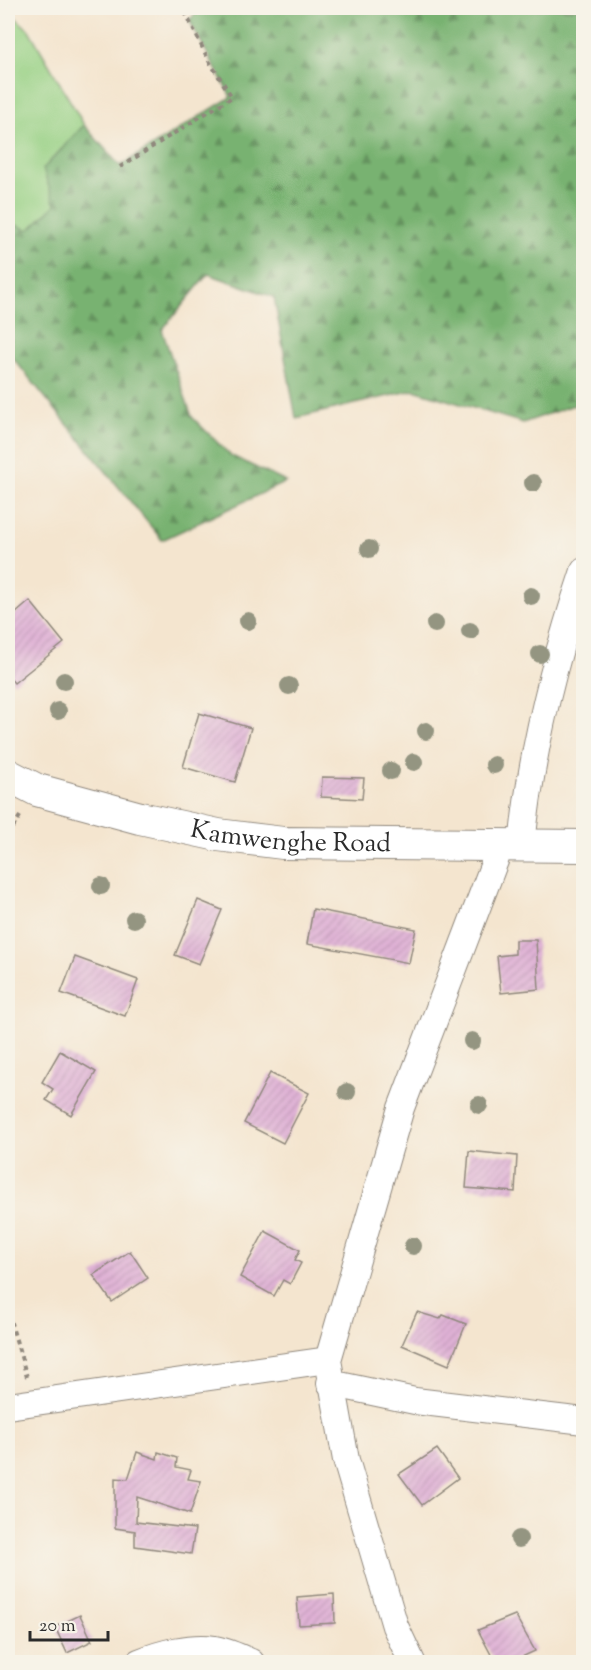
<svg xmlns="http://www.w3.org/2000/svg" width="591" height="1670" viewBox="0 0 591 1670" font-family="'Sorts Mill Goudy',serif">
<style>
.grass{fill:#96d083;stroke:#607e57;stroke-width:1.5}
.forest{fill:url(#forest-firs);stroke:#526e4e;stroke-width:1.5}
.building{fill:url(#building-hatch)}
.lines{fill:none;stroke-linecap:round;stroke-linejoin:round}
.minor-casing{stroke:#90887d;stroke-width:28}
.major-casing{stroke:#90887d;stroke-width:34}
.path{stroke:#90887d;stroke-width:4;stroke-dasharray:4.5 4.5;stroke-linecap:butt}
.minor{stroke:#fff;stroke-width:26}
.major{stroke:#fff;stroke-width:32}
.tree{fill:#949581}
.labels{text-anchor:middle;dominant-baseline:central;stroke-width:5;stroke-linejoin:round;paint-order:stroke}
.street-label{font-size:26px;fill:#2b2b2b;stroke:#f7f3e8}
</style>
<defs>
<pattern id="forest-firs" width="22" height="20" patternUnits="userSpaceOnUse" patternTransform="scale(1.5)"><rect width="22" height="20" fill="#78b271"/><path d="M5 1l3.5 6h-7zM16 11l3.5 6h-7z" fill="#63915d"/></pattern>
<pattern id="building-hatch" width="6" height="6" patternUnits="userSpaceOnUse" patternTransform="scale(1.5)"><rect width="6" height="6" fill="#dfb1d5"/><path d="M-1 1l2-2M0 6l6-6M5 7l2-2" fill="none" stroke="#c098b7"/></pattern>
</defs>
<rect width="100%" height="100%" fill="#f7f3e8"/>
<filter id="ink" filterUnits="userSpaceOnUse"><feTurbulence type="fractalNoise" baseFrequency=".0167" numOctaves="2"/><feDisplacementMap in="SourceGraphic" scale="12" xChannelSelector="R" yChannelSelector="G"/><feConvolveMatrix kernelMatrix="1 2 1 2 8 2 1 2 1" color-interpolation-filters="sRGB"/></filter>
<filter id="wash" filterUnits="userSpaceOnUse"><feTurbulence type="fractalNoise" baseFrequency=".008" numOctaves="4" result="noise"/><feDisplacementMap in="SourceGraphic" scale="24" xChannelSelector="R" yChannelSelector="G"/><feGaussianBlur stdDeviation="1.35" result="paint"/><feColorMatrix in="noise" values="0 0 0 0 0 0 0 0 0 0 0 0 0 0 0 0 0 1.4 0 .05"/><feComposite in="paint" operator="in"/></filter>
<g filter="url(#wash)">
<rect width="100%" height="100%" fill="#f4e5cf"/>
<polygon class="grass" points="8,11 29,30 84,125 47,165 55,205 29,231 8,222"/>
<polygon class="forest" points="202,8 583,8 583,410 574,405 523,423 414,390 296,418 274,297 208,274 162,330 192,417 230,455 286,482 162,540 8,352 8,222 29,230 55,205 43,169 84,125 120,166 231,97 189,20"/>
<g id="blocks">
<g class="building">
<polygon points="30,601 64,643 14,683 8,676 8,620"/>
<polygon points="199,713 251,728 235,782 183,767"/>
<polygon points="322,777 364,778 362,799 321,797"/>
<polygon points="198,900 222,910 199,964 175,955"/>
<polygon points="313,909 416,929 409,963 307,944"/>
<polygon points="515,940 536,940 539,989 501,993 497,956 515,954"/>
<polygon points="75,957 138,980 125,1016 61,993"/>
<polygon points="60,1051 96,1072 71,1115 46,1100 53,1089 42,1082"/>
<polygon points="270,1073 309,1093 283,1143 244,1123"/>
<polygon points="469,1151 517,1156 515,1192 466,1188"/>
<polygon points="265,1231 300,1250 295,1260 301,1263 290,1284 283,1280 274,1296 240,1277"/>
<polygon points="130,1251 148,1278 112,1302 93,1275"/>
<polygon points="417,1312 440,1319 443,1315 466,1324 449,1365 402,1345"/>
<polygon points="437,1449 458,1478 422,1505 399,1474"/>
<polygon points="137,1452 157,1459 158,1452 177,1458 176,1467 191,1470 188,1479 201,1481 190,1514 137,1497 136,1522 195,1529 191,1554 135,1546 135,1531 115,1528 115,1478 128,1479"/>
<polygon points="334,1594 335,1623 299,1625 297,1597"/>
<polygon points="80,1615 92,1641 67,1653 55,1627"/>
<polygon points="515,1615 535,1651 511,1662 495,1662 478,1630"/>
</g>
</g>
</g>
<g filter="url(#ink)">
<use href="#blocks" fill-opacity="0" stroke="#90887d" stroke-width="1.5"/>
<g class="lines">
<g class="minor-casing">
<g id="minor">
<path d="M522,845C531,752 554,660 584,571"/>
<polyline points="330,1383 415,1401 584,1421"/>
<polyline points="8,1406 328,1360"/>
<path d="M139,1662C161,1653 191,1645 215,1649C227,1651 240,1657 251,1662"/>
<polyline points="412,1662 395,1626 346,1460 328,1360 401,1108 501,845"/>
</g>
</g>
<g class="major-casing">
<g id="major">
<path id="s1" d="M8,775L37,790L140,818L218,835L283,843L584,846"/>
</g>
</g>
<g class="path">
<polyline points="120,167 232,97 209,61 183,8"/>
<polyline points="8,835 22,813"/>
<polyline points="8,1313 27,1377"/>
</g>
<use href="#minor" class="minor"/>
<use href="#major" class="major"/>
</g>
<g class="tree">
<circle cx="533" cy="483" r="9"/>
<circle cx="369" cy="549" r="9"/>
<circle cx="531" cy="596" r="9"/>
<circle cx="248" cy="621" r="9"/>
<circle cx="435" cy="624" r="9"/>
<circle cx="470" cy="631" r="9"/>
<circle cx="540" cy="654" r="9"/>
<circle cx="64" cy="681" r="9"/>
<circle cx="289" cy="686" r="9"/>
<circle cx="58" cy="711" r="9"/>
<circle cx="426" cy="731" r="9"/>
<circle cx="414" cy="762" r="9"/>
<circle cx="494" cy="765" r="9"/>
<circle cx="391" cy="771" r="9"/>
<circle cx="101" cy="886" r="9"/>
<circle cx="134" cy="919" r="9"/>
<circle cx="472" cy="1041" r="9"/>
<circle cx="347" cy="1092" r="9"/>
<circle cx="479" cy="1105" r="9"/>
<circle cx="413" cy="1246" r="9"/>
<circle cx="519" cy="1539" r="9"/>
</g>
</g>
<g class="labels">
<g class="street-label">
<text stroke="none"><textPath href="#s1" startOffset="292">Kamwenghe Road</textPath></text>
</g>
</g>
<rect width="591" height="1670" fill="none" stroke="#f7f3e8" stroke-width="30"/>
<path d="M30 1631v9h78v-9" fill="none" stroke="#2b2b2b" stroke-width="3"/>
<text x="39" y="1631" font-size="18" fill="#2b2b2b" stroke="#f7f3e8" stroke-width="4.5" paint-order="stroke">20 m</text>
</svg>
